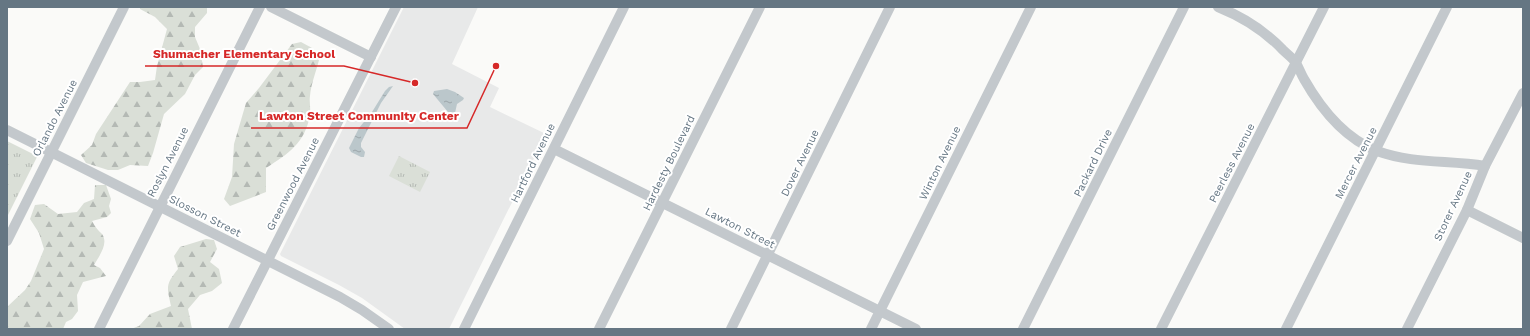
<svg xmlns="http://www.w3.org/2000/svg" width="1530" height="336" viewBox="0 0 1530 336" font-family="'Work Sans',sans-serif">
<style>
.built{fill:#e8e9e9}
.forest{fill:url(#forest-firs)}
.park{fill:url(#park-tufts)}
.water{fill:url(#water-ripples)}
.lines{fill:none;stroke-linecap:round;stroke-linejoin:round}
.street{stroke:#c3c8cc;stroke-width:10}
.labels{text-anchor:middle;dominant-baseline:central;stroke-width:4;stroke-linejoin:round;paint-order:stroke}
.street-label{font-size:11px;fill:#657683;stroke:#fff}
.leader{fill:none;stroke:#d62828;stroke-width:1.5}
.callout-dot{fill:#d62828;stroke:#fff;stroke-width:1.5}
.callout-label{font-size:12px;text-anchor:middle;font-weight:bold;fill:#d62828;stroke:#fff;stroke-width:4;stroke-linejoin:round;paint-order:stroke}
</style>
<defs>
<pattern id="forest-firs" width="22" height="20" patternUnits="userSpaceOnUse"><rect width="22" height="20" fill="#dadfd7"/><path d="M5 1l3.5 6h-7zM16 11l3.5 6h-7z" fill="#b4b9b4"/></pattern>
<pattern id="park-tufts" width="24" height="20" patternUnits="userSpaceOnUse"><rect width="24" height="20" fill="#dadfd7"/><path d="M3 7l-1-3M5 7V3M7 7l1-3M15 17l-1-3M17 17v-4M19 17l1-3" fill="none" stroke="#b4b9b4"/></pattern>
<pattern id="water-ripples" width="26" height="14" patternUnits="userSpaceOnUse"><rect width="26" height="14" fill="#bbc7cb"/><path d="M2 4q2-2 4 0t4 0M15 11q2-2 4 0t4 0" fill="none" stroke="#9ca6aa"/></pattern>
</defs>
<rect width="100%" height="100%" fill="#fafaf8"/>
<polygon class="built" points="404,7 478,7 452,64 499,88 490,107 546,134 449,329 405,329 362,298 339,285 281,256 280,254"/>
<g class="forest">
<polygon points="140,7 207,7 207,13 195,27 195,37 200,49 203,67 195,75 185,94 164,114 153,153 148,166 130,165 118,170 108,170 86,163 81,155 92,145 96,134 130,82 140,82 155,80 157,66 167,29 155,17 140,9"/>
<path d="M301,42L312,48L319,60C316,72 311,84 310,96C309,102 311,109 310,115C305,143 288,154 266,168V192L230,206L224,199L232,177L234,144L246,103L259,88L292,44Z"/>
<path d="M95,185H106L111,199L109,206L111,213L107,217L92,221C95,227 98,230 102,234C109,244 99,256 94,265L100,268L106,276L83,282L77,295L78,311L72,319L66,322L63,329H7V307L25,290L31,281L44,249L39,233L30,219L35,205L44,204L58,214L77,212L84,203L94,199Z"/>
<path d="M206,239L214,240L217,249L210,262L219,269L222,283L212,291L200,295L188,309L192,329H131L139,326L150,314L171,306C167,287 165,285 178,269L174,256L180,247Z"/>
</g>
<g class="park">
<polygon points="7,141 35,155 37,157 7,217"/>
<polygon points="399,156 430,172 420,192 389,176"/>
</g>
<g class="water">
<polygon points="393,86 381,103 361,143 361,147 365,152 364,157 361,157 351,152 349,148 359,128 372,112 385,91 389,87"/>
<polygon points="447,89 455,92 464,98 463,100 457,104 455,113 453,114 448,112 433,94 434,91"/>
</g>
<g class="lines">
<g class="street">
<polyline points="271,7 371,57"/>
<path d="M1218,7C1243,17 1264,30 1283,50C1287,54 1293,58 1296,63C1299,68 1301,74 1304,79C1321,109 1344,138 1377,151C1413,164 1447,160 1485,166"/>
<polyline points="7,130 340,297 362,310 389,329"/>
<polyline points="554,149 916,329"/>
<polyline points="1467,210 1523,238"/>
<polyline points="7,241 124,7"/>
<polyline points="99,329 260,7"/>
<polyline points="233,329 396,7"/>
<polyline points="464,329 624,7"/>
<polyline points="599,329 760,7"/>
<polyline points="731,329 890,7"/>
<polyline points="871,329 1031,7"/>
<polyline points="1023,329 1184,7"/>
<polyline points="1161,329 1324,7"/>
<polyline points="1286,329 1447,7"/>
<polyline points="1407,329 1467,210 1485,166 1523,93"/>
</g>
</g>
<g class="labels">
<g class="street-label">
<text transform="translate(55 118) rotate(-63)">Orlando Avenue</text>
<text transform="translate(168 162) rotate(-63)">Roslyn Avenue</text>
<text transform="translate(533 163) rotate(-64)">Hartford Avenue</text>
<text transform="translate(669 163) rotate(-64)">Hardesty Boulevard</text>
<text transform="translate(800 163) rotate(-64)">Dover Avenue</text>
<text transform="translate(940 163) rotate(-64)">Winton Avenue</text>
<text transform="translate(1093 163) rotate(-64)">Packard Drive</text>
<text transform="translate(1232 163) rotate(-63)">Peerless Avenue</text>
<text transform="translate(1356 163) rotate(-63)">Mercer Avenue</text>
<text transform="translate(293 184) rotate(-63)">Greenwood Avenue</text>
<text transform="translate(1453 206) rotate(-65)">Storer Avenue</text>
<text transform="translate(205 216) rotate(27)">Slosson Street</text>
<text transform="translate(740 228) rotate(27)">Lawton Street</text>
</g>
</g>
<path class="leader" d="M415 83L344 66H145M496 66L467 128H251"/>
<g class="callout-dot">
<circle cx="415" cy="83" r="4"/>
<circle cx="496" cy="66" r="4"/>
</g>
<g class="callout-label">
<text x="244" y="58">Shumacher Elementary School</text>
<text x="359" y="120">Lawton Street Community Center</text>
</g>
<rect width="1530" height="336" fill="none" stroke="#657683" stroke-width="16"/>
</svg>
